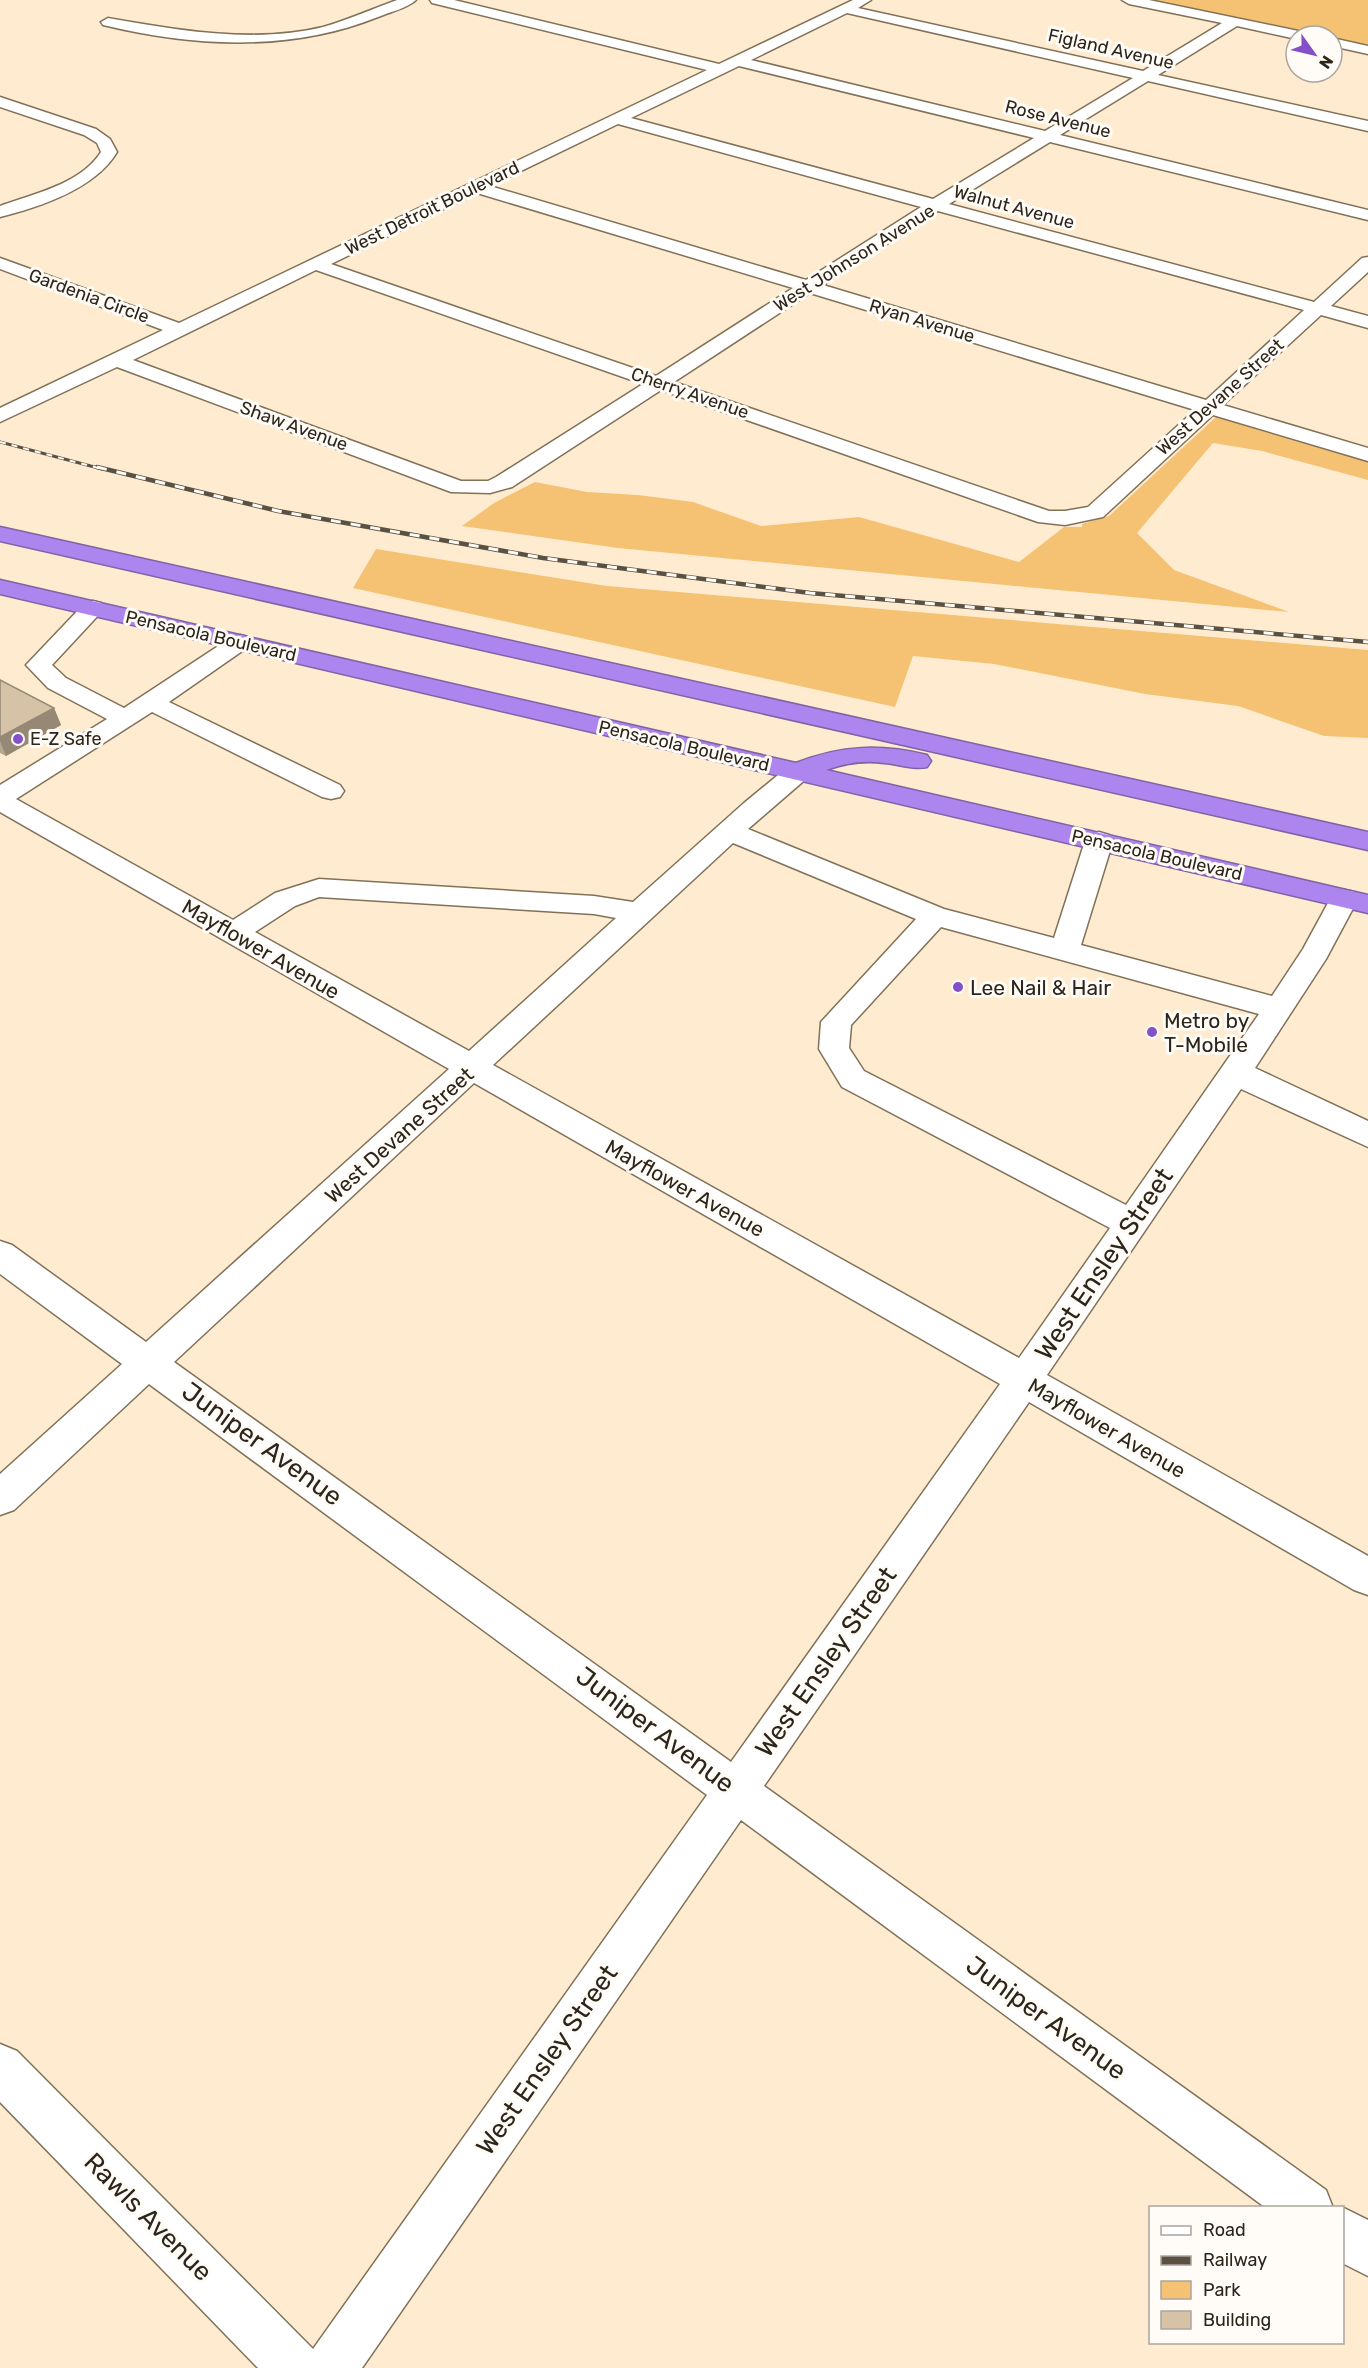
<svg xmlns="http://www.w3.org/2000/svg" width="1368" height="2368" viewBox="0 0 1368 2368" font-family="Rubik,sans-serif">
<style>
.green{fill:#f5c273}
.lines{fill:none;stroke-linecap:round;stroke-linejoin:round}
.minor-casing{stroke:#817158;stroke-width:3}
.highway-casing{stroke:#8063a5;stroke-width:3}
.minor{fill:#fff;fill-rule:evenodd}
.highway{fill:#ae85ef;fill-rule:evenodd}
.rail-far1-casing{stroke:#5b5143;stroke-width:3}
.rail-casing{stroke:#5b5143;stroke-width:4.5}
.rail-far1{stroke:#fffbf6;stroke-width:2;stroke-dasharray:6;stroke-linecap:butt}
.rail{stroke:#fffbf6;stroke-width:3;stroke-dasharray:10;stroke-linecap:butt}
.wall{fill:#b7a790}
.shaded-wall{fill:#958875}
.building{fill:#d5c2a7;stroke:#958875;stroke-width:1.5}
.poi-dot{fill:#8350c8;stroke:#fffbf6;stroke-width:2}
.labels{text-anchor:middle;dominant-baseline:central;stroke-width:6;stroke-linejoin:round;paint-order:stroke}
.far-street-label{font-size:18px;fill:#2c251b;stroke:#fffbf6}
.far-poi-label{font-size:18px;fill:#2c251b;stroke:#fffbf6;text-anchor:start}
.street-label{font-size:21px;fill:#2c251b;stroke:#fffbf6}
.poi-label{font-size:21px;fill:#2c251b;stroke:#fffbf6;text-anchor:start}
.near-street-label{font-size:26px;fill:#2c251b;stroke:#fffbf6}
</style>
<rect width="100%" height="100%" fill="#ffecd0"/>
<g class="green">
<polygon points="1147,0 1368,0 1368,47 1332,39 1332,36 1317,36"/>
<polygon points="1217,416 1368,461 1368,480 1262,451 1213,443 1137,533 1174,570 1289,612 618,548 462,526 494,503 535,482 587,492 638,495 693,502 761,526 859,517 1019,562 1064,527 1082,527 1082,524 1109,516"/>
<polygon points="376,549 607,586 1368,650 1368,738 1324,736 1238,706 1145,694 994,664 913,656 895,707 353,588"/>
</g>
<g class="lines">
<g class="minor-casing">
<g id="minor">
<path d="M397,0H416C408,8 390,12 378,17C291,52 194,47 103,25L101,22L108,18C177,30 253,44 323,27C348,20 372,9 397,0Z"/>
<path d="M430,0H454L719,64L853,0H871L858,8L1143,71L1222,23L1129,4L1122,0H1149L1308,33L1310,36H1296V39L1237,26L1158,75L1368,121V131L1148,81L1060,135L1368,210V220L1050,142L949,204L1314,302L1362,258L1368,257V272L1331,306L1368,316V328L1321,315L1223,405L1368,448V461L1213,415L1103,517L1065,525L1038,522L661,390L512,487L490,493L451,492L117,367L0,422V408L163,330L0,269V258L179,323L707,70L432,3ZM847,13L1133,78L1045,131L751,60ZM739,66L1034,138L933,199L631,118ZM618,124L921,207L806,280L490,186ZM477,193L793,288L656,376L331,264ZM938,211L1304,310L1206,400L823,285ZM316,270L643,384L496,477L488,481H461L133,360ZM810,293L1195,410L1088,507L1065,511H1049L674,382Z"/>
<polygon points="1332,38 1368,46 1368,54 1332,46"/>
<path d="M0,97L96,129L110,139L117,152C95,189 40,207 0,217V206C33,194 81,184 101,152L97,143L84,135L0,107Z"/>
<path d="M93,601L101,603L105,608L52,665L66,678L124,708L232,637L240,635L248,637L252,642L248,647L169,702L340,785L344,791L340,797L331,799L322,797L152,712L16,799L233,920L275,893L319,879L594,896L633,902L744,803L789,766L798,764L807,766L811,772L807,778L748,829L944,909L1054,938L1085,841L1089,835L1099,832L1109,835L1113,841L1081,945L1272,996L1303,949L1334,892L1344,890L1354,892L1358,899L1326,959L1255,1068L1368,1121V1147L1241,1089L1047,1375L1368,1556V1595L1354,1590L1029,1402L764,1786L1326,2190L1333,2208H1266L741,1820L362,2368H258L0,2102V2044L17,2051L313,2349L707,1795L149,1384L14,1510L0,1515V1474L122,1364L0,1274V1241L12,1245L146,1342L449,1069L0,812V785L107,719L48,688L26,665L85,603ZM733,843L916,919L821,1022L819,1049L842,1087L1110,1228L1019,1358L493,1065ZM319,897L594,914L616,918L469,1051L255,932L295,906ZM941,927L1259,1014L1126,1205L864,1071L849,1048L851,1025ZM474,1083L1000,1384L731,1762L174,1362Z"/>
<polygon points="1342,2207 1368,2220 1368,2276 1342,2263"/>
</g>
</g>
<g class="highway-casing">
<g id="highway">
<polygon points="0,527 1368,832 1368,850 0,541"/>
<path d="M0,580L796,763C841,745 881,744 927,755L931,761L927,767C913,770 899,764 884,763C863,760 845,763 826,770L1368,895V913L0,594Z"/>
</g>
</g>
<use href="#minor" class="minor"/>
<use href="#highway" class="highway"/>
<g class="rail-far1-casing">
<polyline id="rail-far1" points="0,442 102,469"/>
</g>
<g class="rail-casing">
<polyline id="rail" points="97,467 278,511 543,558 810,593 1368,642"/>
</g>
<use href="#rail-far1" class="rail-far1"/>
<use href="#rail" class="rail"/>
</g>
<polygon class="wall" points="0,680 54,708 61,725 6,756 0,753"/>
<polygon class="shaded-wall" points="54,708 61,725 6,756 0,741 0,737"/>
<polygon class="building" points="0,680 54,708 0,737"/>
<g class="poi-dot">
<circle cx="18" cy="739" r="6"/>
<circle cx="958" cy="987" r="6"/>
<circle cx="1152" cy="1032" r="6"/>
</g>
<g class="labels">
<g class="far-street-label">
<text transform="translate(1111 49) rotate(13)">Figland Avenue</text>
<text transform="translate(1058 119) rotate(14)">Rose Avenue</text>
<text transform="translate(1014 207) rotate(15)">Walnut Avenue</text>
<text transform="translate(432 208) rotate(-26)">West Detroit Boulevard</text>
<text transform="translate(854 258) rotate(-32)">West Johnson Avenue</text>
<text transform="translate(89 296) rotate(20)">Gardenia Circle</text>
<text transform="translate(922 321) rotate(17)">Ryan Avenue</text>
<text transform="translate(690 393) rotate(19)">Cherry Avenue</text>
<text transform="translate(1220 397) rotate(-42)">West Devane Street</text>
<text transform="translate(294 426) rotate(20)">Shaw Avenue</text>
<text transform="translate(211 636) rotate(13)">Pensacola Boulevard</text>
<text transform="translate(684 746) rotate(13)">Pensacola Boulevard</text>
<text transform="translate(1157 855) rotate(13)">Pensacola Boulevard</text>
</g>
<g class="far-poi-label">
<text x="30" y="739">E-Z Safe</text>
</g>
<g class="street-label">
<text transform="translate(261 949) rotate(30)">Mayflower Avenue</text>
<text transform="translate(399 1135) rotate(-42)">West Devane Street</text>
<text transform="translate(685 1188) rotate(29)">Mayflower Avenue</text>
<text transform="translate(1107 1428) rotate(30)">Mayflower Avenue</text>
</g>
<g class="poi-label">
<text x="970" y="987">Lee Nail &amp; Hair</text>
<text x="1164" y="1020">Metro by<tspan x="1164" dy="24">T-Mobile</tspan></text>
</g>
<g class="near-street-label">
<text transform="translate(1104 1264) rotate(-56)">West Ensley Street</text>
<text transform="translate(262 1444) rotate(36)">Juniper Avenue</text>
<text transform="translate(826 1662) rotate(-55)">West Ensley Street</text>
<text transform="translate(655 1730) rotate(37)">Juniper Avenue</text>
<text transform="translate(1046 2018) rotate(36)">Juniper Avenue</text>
<text transform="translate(547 2060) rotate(-55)">West Ensley Street</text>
<text transform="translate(148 2217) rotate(45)">Rawls Avenue</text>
</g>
</g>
<rect x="1149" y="2206" width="195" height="138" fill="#fffbf6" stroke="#aba59e" stroke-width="1.5"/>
<rect x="1161" y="2226" width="30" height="9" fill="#ffffff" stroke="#aba59e" stroke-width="1.5"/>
<text x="1203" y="2236" font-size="18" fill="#2c251b">Road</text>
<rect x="1161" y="2256" width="30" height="9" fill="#5b5143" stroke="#aba59e" stroke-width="1.5"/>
<text x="1203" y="2266" font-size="18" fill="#2c251b">Railway</text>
<rect x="1161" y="2281" width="30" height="18" fill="#f5c273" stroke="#aba59e" stroke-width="1.5"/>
<text x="1203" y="2296" font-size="18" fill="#2c251b">Park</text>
<rect x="1161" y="2311" width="30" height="18" fill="#d5c2a7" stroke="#aba59e" stroke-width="1.5"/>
<text x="1203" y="2326" font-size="18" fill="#2c251b">Building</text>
<g transform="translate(1314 54) rotate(124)"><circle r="28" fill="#fffbf6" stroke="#aba59e" stroke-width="1.5"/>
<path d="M0-4.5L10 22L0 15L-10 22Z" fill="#8350c8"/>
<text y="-9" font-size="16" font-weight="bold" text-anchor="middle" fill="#2c251b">N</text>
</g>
</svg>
